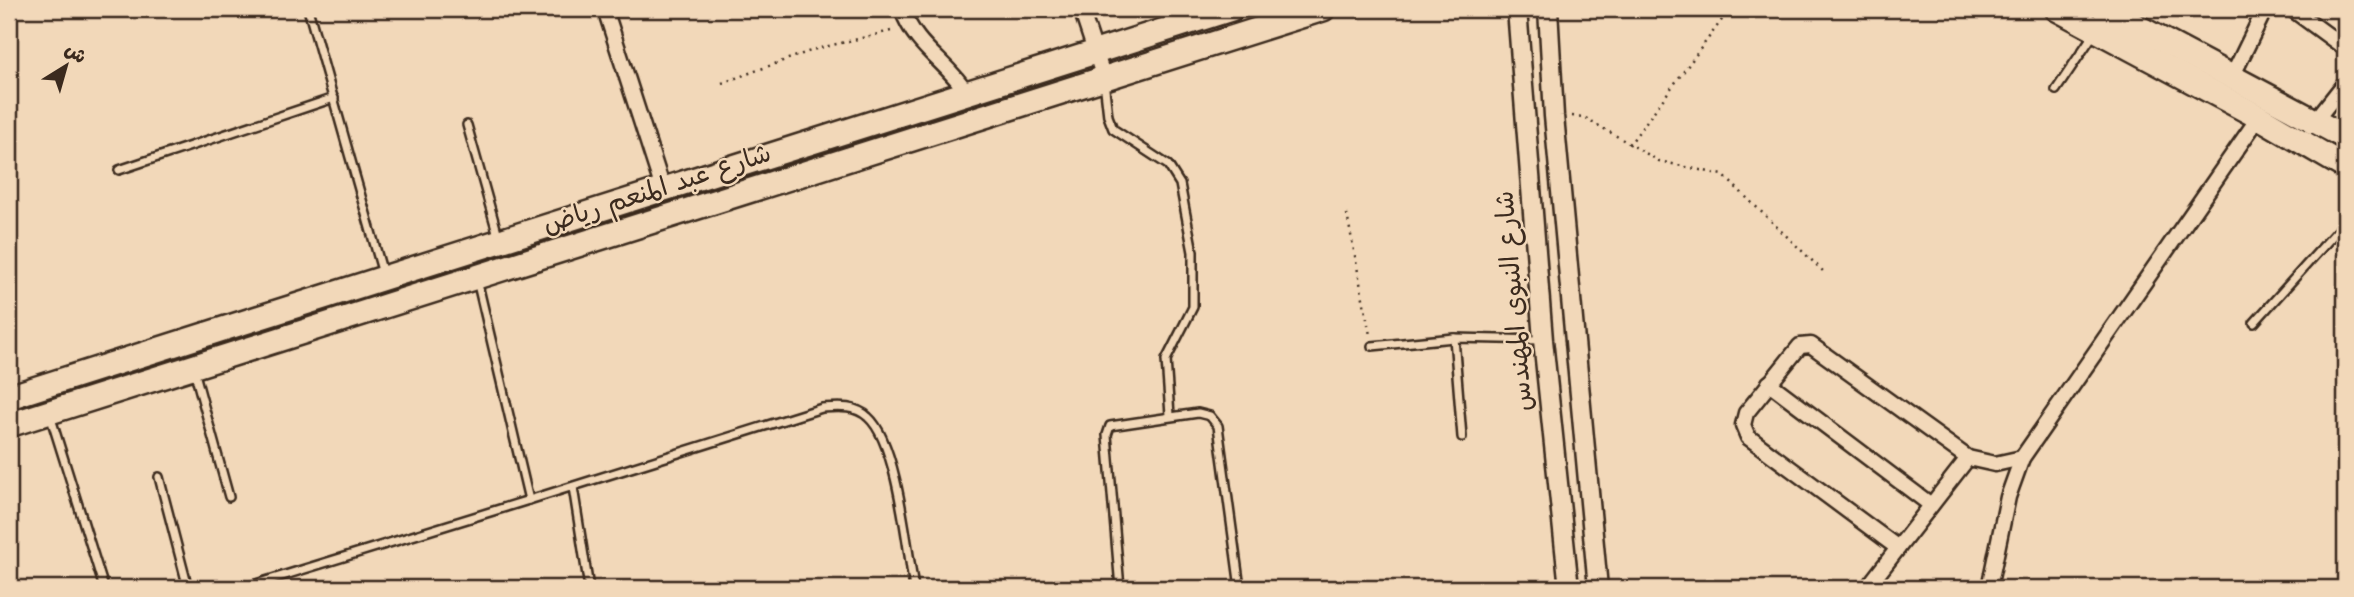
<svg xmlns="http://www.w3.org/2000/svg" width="2354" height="597" viewBox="0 0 2354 597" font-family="'Comic Neue','Playpen Sans Arabic',sans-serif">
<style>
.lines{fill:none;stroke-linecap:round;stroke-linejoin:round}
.service-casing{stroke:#3b2a1e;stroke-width:12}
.minor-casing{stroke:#3b2a1e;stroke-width:19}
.tertiary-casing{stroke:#3b2a1e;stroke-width:23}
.trunk-casing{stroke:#3b2a1e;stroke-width:28}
.path{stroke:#3b2a1e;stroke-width:2.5;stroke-dasharray:2 5;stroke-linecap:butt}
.service{stroke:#f2d8b9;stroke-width:7}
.minor{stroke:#f2d8b9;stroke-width:14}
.tertiary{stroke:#f2d8b9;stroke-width:18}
.trunk{stroke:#f2d8b9;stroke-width:23}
.labels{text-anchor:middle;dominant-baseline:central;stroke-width:5;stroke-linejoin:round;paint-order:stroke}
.street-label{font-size:26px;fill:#3b2a1e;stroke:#f2d8b9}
</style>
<rect width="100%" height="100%" fill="#f2d8b9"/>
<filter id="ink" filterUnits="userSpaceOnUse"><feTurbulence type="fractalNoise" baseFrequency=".0143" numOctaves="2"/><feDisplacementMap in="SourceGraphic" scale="14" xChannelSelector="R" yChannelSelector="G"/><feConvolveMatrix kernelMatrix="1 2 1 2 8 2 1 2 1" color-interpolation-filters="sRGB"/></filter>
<g filter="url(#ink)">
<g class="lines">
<g class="service-casing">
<g id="service">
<polyline points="308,9 383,274"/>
<polyline points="1104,81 1108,116 1113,129 1168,165 1180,184 1193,252 1193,307 1166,360 1170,415"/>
<polyline points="2056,90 2095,32"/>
<polyline points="467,125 499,239"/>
<polyline points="119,170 334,98"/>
<polyline points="2254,323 2345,222"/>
<polyline points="1454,338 1462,437"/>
<polyline points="1372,346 1454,338 1542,340"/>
<polyline points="194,370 229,497"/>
<polyline points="50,415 104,588"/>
<polyline points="159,477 188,588"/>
<polyline points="573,487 589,588"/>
<path d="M529,500L822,408C838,407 855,405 868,417C897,442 907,548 914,588"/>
<polyline points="243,588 529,500 477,280"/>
<polyline points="1120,588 1107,435 1110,426 1198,413 1210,416 1218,426 1240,588"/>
</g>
</g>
<g class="minor-casing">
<g id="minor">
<polyline points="605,9 663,189"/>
<path d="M902,9C916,49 946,60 967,93"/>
<polyline points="1081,9 1104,78"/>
<polyline points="2292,9 2345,48"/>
<polyline points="2233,75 2265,9"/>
<polyline points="2311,126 2345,83"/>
<polyline points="1769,383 1931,505"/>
<polyline points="1898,548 1748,437 1743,425 1746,413 1800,346 1811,345 1968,458 1995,464 2022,458"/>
<polyline points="1867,588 1968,458"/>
<polyline points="1989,588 2008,497 2022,458 2259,117"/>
</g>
</g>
<g class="tertiary-casing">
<g id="tertiary">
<polyline points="1517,9 1543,340 1569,588"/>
<polyline points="1548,9 1554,116 1598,588"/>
</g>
</g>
<g class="trunk-casing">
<g id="trunk">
<polyline points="2057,9 2259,117 2345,167"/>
<polyline points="2104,9 2345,137"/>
<polyline points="9,397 1231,9"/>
<polyline points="9,425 1323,9"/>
</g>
</g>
<g class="path">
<polyline points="9,10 16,9"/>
<polyline points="722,83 816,49 895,30"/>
<polyline points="1572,116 1584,117 1659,161 1723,175 1826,274"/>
<polyline points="1629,145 1730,9"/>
<polyline points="1347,214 1370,335"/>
</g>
<use href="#service" class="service"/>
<use href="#minor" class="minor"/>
<use href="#tertiary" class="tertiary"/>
<use href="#trunk" class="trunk"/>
</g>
</g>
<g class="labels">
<g class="street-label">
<text transform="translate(657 189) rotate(-18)">شارع عبد المنعم رياض</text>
<text transform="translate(1514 301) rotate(-95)">شارع النبوى المهندس</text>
</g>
</g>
<rect width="2354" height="597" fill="none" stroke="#f2d8b9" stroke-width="35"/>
<rect x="18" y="18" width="2319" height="562" fill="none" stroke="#3b2a1e" stroke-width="2.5" filter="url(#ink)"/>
<g transform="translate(66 66) rotate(37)" stroke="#f2d8b9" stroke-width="5" paint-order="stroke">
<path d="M0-5L12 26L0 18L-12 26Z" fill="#3b2a1e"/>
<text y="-10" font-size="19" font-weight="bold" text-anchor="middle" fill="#3b2a1e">ش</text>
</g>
</svg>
